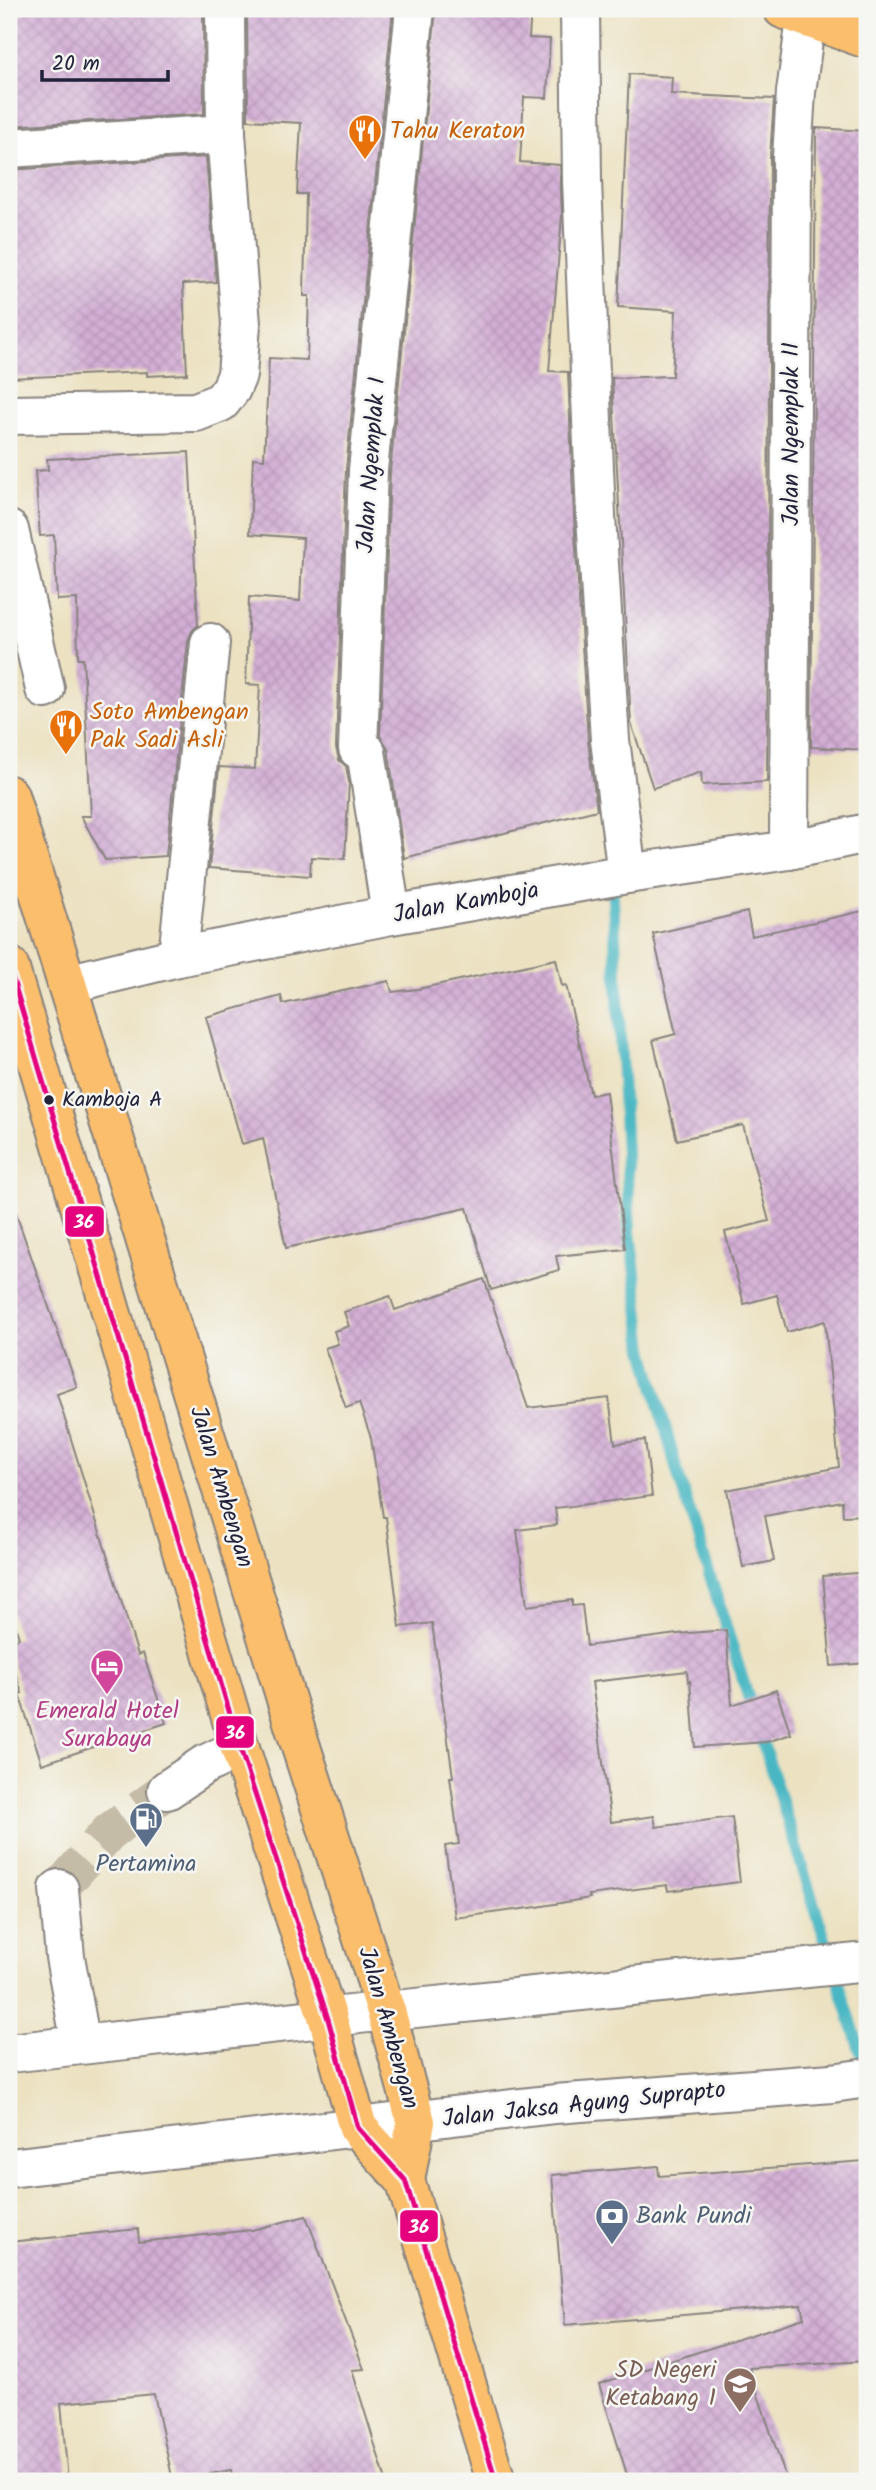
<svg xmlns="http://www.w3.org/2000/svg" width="876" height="2490" viewBox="0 0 876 2490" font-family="Kalam,sans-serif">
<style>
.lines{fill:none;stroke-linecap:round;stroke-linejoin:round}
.stream{stroke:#49b7c3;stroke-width:12}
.building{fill:url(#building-cross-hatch)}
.minor-tunnel{stroke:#c4bca7;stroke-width:38;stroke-dasharray:38 19;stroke-linecap:butt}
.minor-casing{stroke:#87827e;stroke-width:42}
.major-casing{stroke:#87827e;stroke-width:42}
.minor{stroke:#fff;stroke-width:38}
.major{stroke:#fabe6d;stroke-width:38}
.bus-1-casing{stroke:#f6f6f2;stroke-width:10}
.bus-1{stroke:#e5007d;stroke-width:5}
.bus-dot{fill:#22223b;stroke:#f6f6f2;stroke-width:2.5}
.labels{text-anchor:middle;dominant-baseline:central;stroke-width:5;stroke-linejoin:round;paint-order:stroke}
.bus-label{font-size:22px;fill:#22223b;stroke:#f6f6f2;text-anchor:start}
.food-label{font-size:24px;fill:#c56008;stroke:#f6f6f2;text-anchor:start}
.street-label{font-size:24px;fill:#22223b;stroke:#f6f6f2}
.hotel-label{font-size:24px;fill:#b23c85;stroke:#f6f6f2}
.service-label{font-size:24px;fill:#4e5e75;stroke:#f6f6f2}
.education-label{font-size:24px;fill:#785e54;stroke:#f6f6f2;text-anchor:end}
.line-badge{stroke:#f6f6f2;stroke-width:2.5}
.badge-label{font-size:19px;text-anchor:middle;font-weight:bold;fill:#fff}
</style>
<defs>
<pattern id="building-cross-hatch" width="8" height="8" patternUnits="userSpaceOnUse" patternTransform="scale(1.75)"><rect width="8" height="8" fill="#d3afd5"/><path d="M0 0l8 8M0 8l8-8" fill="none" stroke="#b596b8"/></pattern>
</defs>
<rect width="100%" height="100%" fill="#f6f6f2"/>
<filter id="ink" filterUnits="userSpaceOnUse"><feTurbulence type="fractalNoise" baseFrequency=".0143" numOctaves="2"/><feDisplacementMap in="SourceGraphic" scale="14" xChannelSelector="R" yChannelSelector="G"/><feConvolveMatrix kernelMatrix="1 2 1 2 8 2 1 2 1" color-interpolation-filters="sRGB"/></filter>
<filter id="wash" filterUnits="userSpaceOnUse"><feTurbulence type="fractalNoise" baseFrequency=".00686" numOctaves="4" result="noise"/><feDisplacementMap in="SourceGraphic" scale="28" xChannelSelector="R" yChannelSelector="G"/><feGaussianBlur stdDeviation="1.57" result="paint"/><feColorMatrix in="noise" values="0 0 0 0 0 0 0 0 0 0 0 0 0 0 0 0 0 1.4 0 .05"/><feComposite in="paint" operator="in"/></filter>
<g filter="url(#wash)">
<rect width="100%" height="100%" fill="#ece2c2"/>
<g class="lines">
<polyline class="stream" points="612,879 630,1232 644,1349 679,1478 867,2072"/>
</g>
<g id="blocks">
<g class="building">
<polygon points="9,9 203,9 204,114 9,126"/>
<polygon points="247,9 393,9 346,469 336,748 339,760 346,766 349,782 345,859 311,857 310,876 209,868 219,767 255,769 260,685 246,684 249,597 300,601 303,538 250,534 253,458 264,459 269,358 307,360 309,296 304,296 306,194 297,194 301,123 248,120"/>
<polygon points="436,9 531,9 529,38 550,39 547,98 524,97 520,162 560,165 562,216 549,371 568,372 574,517 588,741 597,810 404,858 388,748 380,736 390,472"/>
<polygon points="629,74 672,77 671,94 774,99 770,157 767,782 702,785 701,772 653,788 631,723 612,378 672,376 676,311 618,307"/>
<polygon points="816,128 867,131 867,750 811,747"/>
<polygon points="206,157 216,282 183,284 187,374 147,376 147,372 9,378 9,170"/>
<polygon points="189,452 198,625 192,631 188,641 166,856 105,860 81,816 91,816 83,659 78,659 77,599 57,600 54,535 40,536 35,471 48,470 47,459"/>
<polygon points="867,910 867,1515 843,1516 842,1501 765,1516 774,1561 743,1567 727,1490 839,1467 825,1321 787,1332 777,1295 744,1304 725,1232 769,1221 743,1125 677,1140 653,1040 676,1034 653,934 747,912 752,936"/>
<polygon points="556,959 562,986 566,985 591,1095 606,1092 625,1249 556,1256 559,1270 491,1290 467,1208 286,1248 263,1138 242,1144 206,1017 281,996 283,1004 389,981 392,992 418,989"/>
<polygon points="14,1208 77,1387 57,1394 138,1655 143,1653 166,1723 42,1764 19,1694 22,1693 9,1652 9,1641 19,1638 9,1605 9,1209"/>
<polygon points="484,1279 528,1408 609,1398 615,1444 645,1440 652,1496 555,1508 557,1525 517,1530 527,1606 572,1600 572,1606 582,1605 587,1646 677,1634 726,1630 732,1705 776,1690 791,1734 767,1742 695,1747 690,1681 688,1682 687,1671 592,1682 611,1822 654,1816 656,1827 732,1817 740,1882 668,1891 667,1885 589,1895 590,1898 537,1907 455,1918 445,1846 459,1844 450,1777 453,1777 432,1623 400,1627 386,1517 383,1517 371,1438 359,1403 346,1408 325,1348 338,1344 334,1331 349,1326 344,1312 390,1296 395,1310"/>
<polygon points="867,1572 867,1663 831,1666 823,1576"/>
<polygon points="865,2161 867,2190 867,2361 749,2368 787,2481 629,2481 599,2384 804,2318 801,2305 565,2325 552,2175 658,2166 659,2176"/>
<polygon points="306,2216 364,2369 352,2370 386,2481 233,2481 231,2470 173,2481 154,2394 61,2403 68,2481 9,2481 9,2242 138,2229 139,2242 252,2230"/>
</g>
</g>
</g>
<g filter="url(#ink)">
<use href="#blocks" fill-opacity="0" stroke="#87827e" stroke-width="2"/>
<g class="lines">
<polyline class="minor-tunnel" points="59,1889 109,1832 167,1790"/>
<g class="minor-casing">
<g id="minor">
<polyline points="580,9 582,181 596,516 610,740 627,874"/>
<polyline points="9,148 226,134"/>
<polyline points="9,415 196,412 221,402 231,389 237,375 241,324 226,134 225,9"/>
<polyline points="9,530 45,689"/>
<polyline points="789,850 792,157 796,92 806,19"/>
<polyline points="391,915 368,764 366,752 358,749 368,470 415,9"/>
<polyline points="178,957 210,643"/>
<polyline points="67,984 178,957 391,915 627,874 789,850 867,833"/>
<polyline points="167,1790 204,1765 240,1748"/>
<polyline points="59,1889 65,1957 81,2044"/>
<polyline points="9,2053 386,2011 867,1962"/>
<polyline points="9,2168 555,2104 832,2083 867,2078"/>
</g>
</g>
<g class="major-casing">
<g id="major">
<polyline points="783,9 867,39"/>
<polyline points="9,795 294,1725 386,2011 416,2122 405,2180"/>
<polyline points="9,966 240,1748 328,2019 358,2128 405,2180 496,2481"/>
</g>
</g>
<use href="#minor" class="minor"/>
<use href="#major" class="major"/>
<g class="bus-1-casing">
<polyline id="bus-1" points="9,966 240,1748 328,2019 358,2128 405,2180 496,2481"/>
</g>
<use href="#bus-1" class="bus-1"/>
</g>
</g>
<defs>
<g id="restaurant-pin" transform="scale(1.75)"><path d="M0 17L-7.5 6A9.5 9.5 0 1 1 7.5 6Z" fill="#e8710a" stroke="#f6f6f2"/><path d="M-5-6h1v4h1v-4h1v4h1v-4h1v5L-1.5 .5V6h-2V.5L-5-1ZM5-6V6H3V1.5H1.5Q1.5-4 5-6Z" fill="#fff"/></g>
<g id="hotel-pin" transform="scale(1.75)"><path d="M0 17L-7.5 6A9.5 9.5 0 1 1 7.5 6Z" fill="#d1479c" stroke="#f6f6f2"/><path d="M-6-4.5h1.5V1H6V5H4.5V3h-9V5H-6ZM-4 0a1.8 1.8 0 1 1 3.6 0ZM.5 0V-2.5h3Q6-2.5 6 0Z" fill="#fff"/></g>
<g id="fuel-pin" transform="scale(1.75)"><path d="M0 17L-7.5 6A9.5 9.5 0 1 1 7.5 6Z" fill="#5c6f8a" stroke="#f6f6f2"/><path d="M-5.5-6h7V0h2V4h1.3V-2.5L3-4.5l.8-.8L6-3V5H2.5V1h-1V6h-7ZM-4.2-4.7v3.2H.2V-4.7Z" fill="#fff"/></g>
<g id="bank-pin" transform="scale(1.75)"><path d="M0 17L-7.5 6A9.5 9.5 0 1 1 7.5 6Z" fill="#5c6f8a" stroke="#f6f6f2"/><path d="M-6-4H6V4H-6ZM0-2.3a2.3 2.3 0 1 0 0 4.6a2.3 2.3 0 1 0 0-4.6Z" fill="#fff"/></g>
<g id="school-pin" transform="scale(1.75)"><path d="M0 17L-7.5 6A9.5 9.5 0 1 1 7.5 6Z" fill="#8d6e63" stroke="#f6f6f2"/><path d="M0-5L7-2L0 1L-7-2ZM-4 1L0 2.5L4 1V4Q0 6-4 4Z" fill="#fff"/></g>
</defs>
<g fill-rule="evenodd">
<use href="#restaurant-pin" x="365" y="131"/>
<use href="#restaurant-pin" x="66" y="726"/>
<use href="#hotel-pin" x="107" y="1666"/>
<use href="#fuel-pin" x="146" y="1819"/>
<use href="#bank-pin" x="612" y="2216"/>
<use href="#school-pin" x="740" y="2384"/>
</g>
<circle class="bus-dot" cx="49" cy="1100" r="6"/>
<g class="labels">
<g class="bus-label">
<text x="62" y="1100">Kamboja A</text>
</g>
<g class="food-label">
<text x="390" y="131">Tahu Keraton</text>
<text x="90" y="712">Soto Ambengan<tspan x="90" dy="28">Pak Sadi Asli</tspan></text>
</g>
<g class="street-label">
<text transform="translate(791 434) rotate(-90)">Jalan Ngemplak II</text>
<text transform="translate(372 465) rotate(-86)">Jalan Ngemplak I</text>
<text transform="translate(466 903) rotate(-10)">Jalan Kamboja</text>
<text transform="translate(221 1487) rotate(73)">Jalan Ambengan</text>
<text transform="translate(388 2028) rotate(74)">Jalan Ambengan</text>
<text transform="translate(584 2105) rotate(-6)">Jalan Jaksa Agung Suprapto</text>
</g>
<g class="hotel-label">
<text x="107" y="1711">Emerald Hotel<tspan x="107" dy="28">Surabaya</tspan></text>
</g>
<g class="service-label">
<text x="146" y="1864">Pertamina</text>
<text x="636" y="2216" text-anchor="start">Bank Pundi</text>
</g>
<g class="education-label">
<text x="716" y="2370">SD Negeri<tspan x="716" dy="28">Ketabang 1</tspan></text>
</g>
</g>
<g class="line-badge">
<rect x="64" y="1205" width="41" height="33" rx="7" fill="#e5007d"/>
<rect x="215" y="1715" width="40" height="34" rx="7" fill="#e5007d"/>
<rect x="399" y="2209" width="40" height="34" rx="7" fill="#e5007d"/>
</g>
<g class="badge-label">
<text x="84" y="1228">36</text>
<text x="235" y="1739">36</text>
<text x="419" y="2233">36</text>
</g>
<rect width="876" height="2490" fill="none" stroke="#f6f6f2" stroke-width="35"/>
<path d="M42 70v10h126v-10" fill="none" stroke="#22223b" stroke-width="3.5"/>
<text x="52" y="70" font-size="21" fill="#22223b" stroke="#f6f6f2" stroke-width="5" paint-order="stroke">20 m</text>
</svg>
